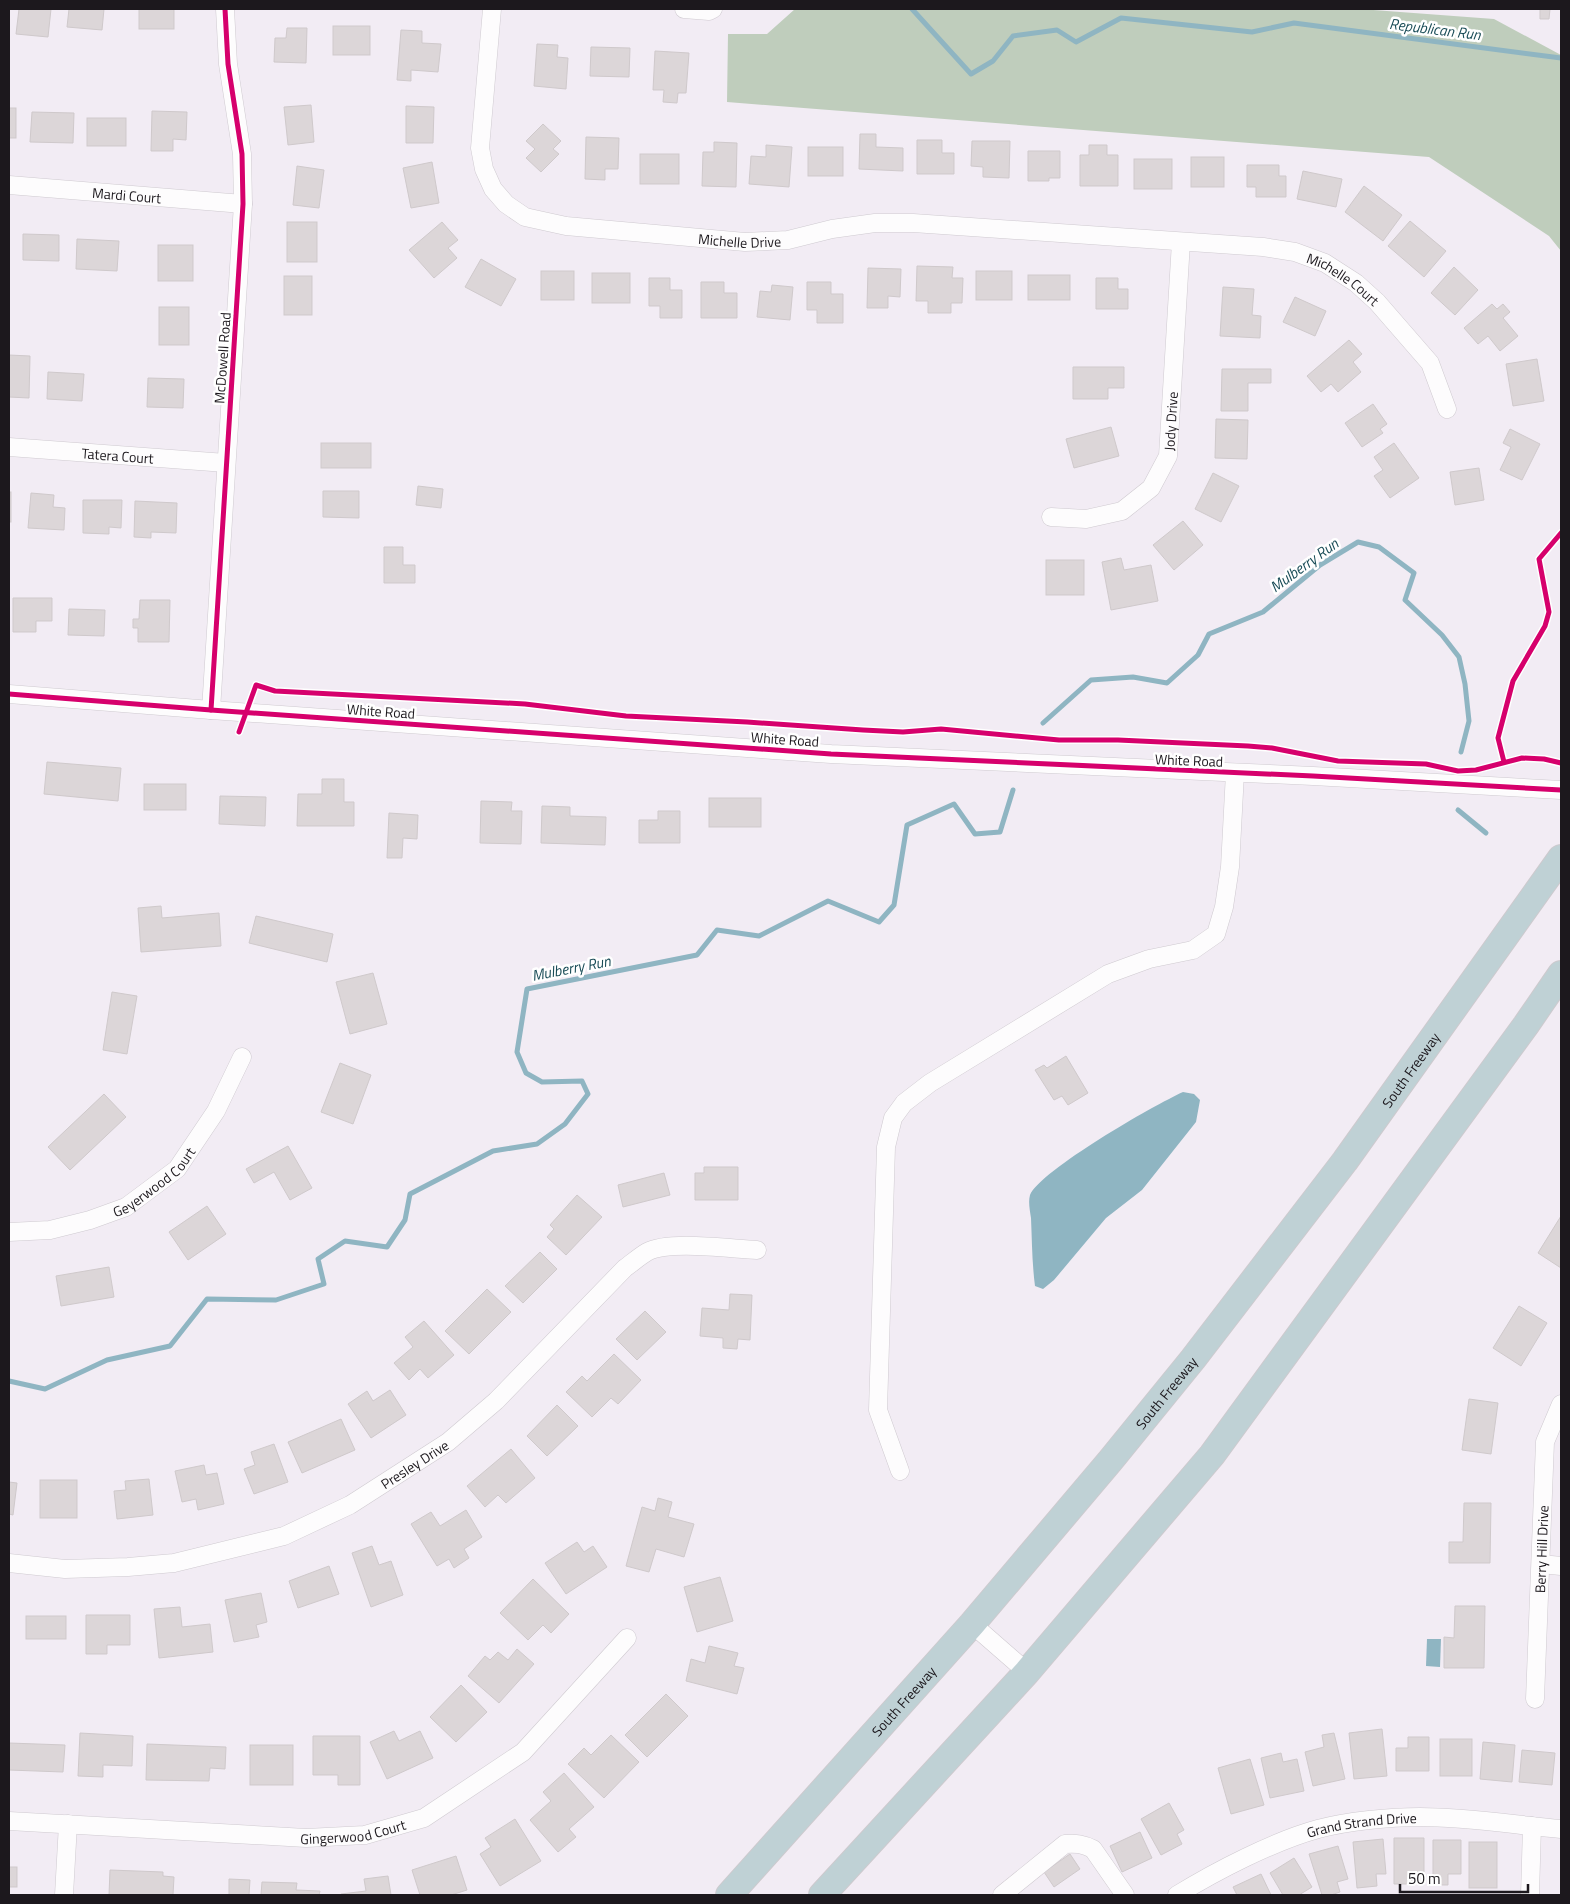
<svg xmlns="http://www.w3.org/2000/svg" width="1570" height="1904" viewBox="0 0 1570 1904" font-family="'Titillium Web',sans-serif">
<style>
.forest{fill:#bfcdbc}
.water{fill:#8fb5c2}
.lines{fill:none;stroke-linecap:round;stroke-linejoin:round}
.stream{stroke:#8fb5c2;stroke-width:5}
.building{fill:#dcd6d8;stroke:#cfc9cb}
.minor-casing{stroke:#cfcad0;stroke-width:19}
.highway-casing{stroke:#cdcace;stroke-width:28}
.minor{stroke:#fdfcfd;stroke-width:18}
.highway{stroke:#bfd1d5;stroke-width:26}
.cycleway-casing{stroke:#fff;stroke-width:8}
.cycleway{stroke:#d6006c;stroke-width:5}
.labels{text-anchor:middle;dominant-baseline:central;stroke-width:5;stroke-linejoin:round;paint-order:stroke}
.street-label{font-size:14px;fill:#1c181d;stroke:#fff}
.water-label{font-size:15px;font-style:italic;fill:#184b56;stroke:#fff}
</style>
<rect width="100%" height="100%" fill="#f2ecf4"/>
<polygon class="forest" points="795,9 1360,9 1494,19 1561,55 1561,251 1549,236 1429,157 727,102 728,34 767,34"/>
<g class="water">
<path d="M1183,1092L1194,1094L1200,1100L1196,1122L1142,1190L1106,1218L1054,1280L1043,1289L1035,1286C1032,1263 1032,1241 1031,1218C1030,1211 1028,1202 1030,1195C1041,1170 1154,1105 1183,1092Z"/>
<polygon points="1427,1639 1441,1639 1440,1667 1426,1666"/>
</g>
<g class="lines">
<g class="stream">
<polyline points="912,9 971,74 993,61 1013,36 1057,30 1076,42 1121,18 1252,32 1294,23 1561,58"/>
<polyline points="1043,723 1091,680 1133,677 1167,683 1198,655 1209,634 1263,612 1320,565 1358,542 1379,547 1414,573 1405,600 1442,635 1459,657 1465,684 1469,721 1461,752"/>
<polyline points="1458,810 1486,833"/>
<polyline points="9,1381 45,1389 107,1360 170,1346 207,1299 276,1300 324,1284 318,1259 345,1241 387,1247 405,1220 410,1194 493,1151 537,1144 565,1124 588,1094 582,1081 542,1082 526,1073 517,1052 527,989 697,955 717,930 759,936 828,901 879,922 894,905 907,825 954,804 975,834 1000,832 1013,790"/>
</g>
</g>
<g class="building">
<polygon points="19,9 51,9 48,37 16,34"/>
<polygon points="69,9 104,9 102,30 67,27"/>
<rect x="139" y="9" width="35" height="20"/>
<polygon points="1540,9 1550,9 1549,19 1540,19"/>
<rect x="333" y="26" width="37" height="29"/>
<polygon points="287,28 307,28 306,63 274,62 275,38 286,38"/>
<polygon points="401,30 422,31 422,43 441,44 438,72 411,70 411,81 397,80"/>
<polygon points="537,44 558,45 557,57 568,58 566,89 534,86"/>
<polygon points="591,47 630,48 629,77 590,76"/>
<polygon points="655,51 689,53 686,93 678,93 677,103 663,102 664,90 653,90"/>
<polygon points="311,105 314,142 288,145 284,107"/>
<polygon points="406,106 434,107 433,143 406,143"/>
<rect x="9" y="108" width="7" height="30"/>
<polygon points="152,111 187,112 186,140 173,139 173,151 151,151"/>
<polygon points="32,112 74,113 73,143 30,142"/>
<rect x="87" y="118" width="39" height="28"/>
<polygon points="543,124 561,141 553,149 559,154 541,172 526,158 535,149 526,141"/>
<polygon points="860,134 876,134 876,147 903,148 903,171 859,169"/>
<polygon points="586,137 619,138 618,169 605,169 605,180 585,179"/>
<polygon points="917,140 942,140 942,153 954,153 954,174 917,174"/>
<polygon points="972,141 1010,141 1009,178 983,177 983,167 971,166"/>
<polygon points="714,142 737,143 736,187 702,186 703,152 714,152"/>
<polygon points="766,145 792,147 789,187 749,184 751,156 766,157"/>
<polygon points="1089,145 1107,145 1107,155 1118,155 1118,186 1080,186 1080,155 1089,155"/>
<rect x="808" y="147" width="35" height="29"/>
<polygon points="1028,151 1060,151 1060,178 1049,178 1049,181 1028,181"/>
<rect x="640" y="154" width="39" height="30"/>
<rect x="1191" y="157" width="33" height="30"/>
<rect x="1134" y="159" width="38" height="30"/>
<polygon points="432,162 439,203 411,208 403,168"/>
<polygon points="1247,165 1279,165 1279,176 1286,176 1286,197 1256,197 1256,187 1247,187"/>
<polygon points="297,166 324,170 319,208 293,205"/>
<polygon points="1303,171 1342,179 1336,207 1297,199"/>
<polygon points="1364,186 1402,215 1383,241 1345,212"/>
<polygon points="1410,221 1446,251 1424,277 1388,246"/>
<rect x="287" y="222" width="30" height="40"/>
<polygon points="442,222 458,240 448,248 457,258 434,278 409,250"/>
<polygon points="23,234 59,235 59,261 23,260"/>
<polygon points="77,239 119,241 117,271 76,269"/>
<rect x="158" y="245" width="35" height="36"/>
<polygon points="481,259 516,279 501,306 465,287"/>
<polygon points="917,266 953,267 952,278 963,278 962,303 951,303 951,313 928,313 928,301 916,301"/>
<polygon points="1454,267 1478,290 1455,315 1431,293"/>
<polygon points="868,268 901,269 900,297 888,296 888,308 867,308"/>
<rect x="541" y="271" width="33" height="29"/>
<rect x="976" y="271" width="36" height="29"/>
<rect x="592" y="273" width="38" height="30"/>
<rect x="1028" y="275" width="42" height="25"/>
<rect x="284" y="276" width="28" height="39"/>
<polygon points="649,278 670,278 670,290 682,290 682,318 660,318 660,306 649,306"/>
<polygon points="1096,278 1118,278 1118,289 1128,289 1128,309 1096,309"/>
<polygon points="701,282 724,282 724,293 737,293 737,318 701,318"/>
<polygon points="807,282 831,282 831,294 843,294 843,323 817,323 817,310 807,310"/>
<polygon points="772,285 793,287 790,320 757,317 760,291 771,292"/>
<polygon points="1223,287 1254,289 1252,315 1261,316 1260,338 1220,336"/>
<polygon points="1295,297 1326,311 1315,336 1283,322"/>
<polygon points="1492,304 1497,309 1503,304 1510,312 1503,318 1518,336 1500,351 1488,336 1478,344 1464,328"/>
<rect x="159" y="307" width="30" height="38"/>
<polygon points="1349,340 1362,354 1353,362 1361,372 1338,392 1331,384 1321,392 1307,376"/>
<polygon points="9,355 30,356 29,398 9,397"/>
<polygon points="1537,359 1544,401 1513,406 1506,364"/>
<polygon points="1073,367 1124,367 1124,388 1108,388 1108,399 1073,399"/>
<polygon points="1222,369 1271,369 1271,383 1248,383 1248,411 1221,411"/>
<polygon points="48,372 84,374 82,401 47,399"/>
<polygon points="148,378 184,379 183,408 147,407"/>
<polygon points="1373,404 1387,424 1380,429 1383,433 1362,447 1345,423"/>
<polygon points="1216,419 1248,420 1247,459 1215,458"/>
<polygon points="1111,427 1119,456 1074,468 1066,439"/>
<polygon points="1510,429 1540,444 1522,480 1500,470 1511,447 1503,443"/>
<rect x="321" y="443" width="50" height="25"/>
<polygon points="1394,443 1419,478 1390,498 1374,476 1383,470 1374,457"/>
<polygon points="1479,468 1484,500 1455,505 1450,472"/>
<polygon points="1213,473 1239,486 1221,522 1195,509"/>
<polygon points="418,486 443,489 441,508 416,505"/>
<polygon points="323,491 359,491 359,518 323,517"/>
<rect x="9" y="492" width="2" height="30"/>
<polygon points="31,493 54,495 53,507 65,508 64,530 28,528"/>
<polygon points="83,500 122,500 121,528 109,527 109,534 83,533"/>
<polygon points="135,501 177,503 176,533 151,532 151,538 134,537"/>
<polygon points="1183,521 1203,545 1174,570 1153,545"/>
<polygon points="384,547 403,547 403,565 415,565 415,583 384,583"/>
<polygon points="1121,558 1124,570 1151,565 1158,601 1111,610 1102,562"/>
<rect x="1046" y="560" width="38" height="35"/>
<polygon points="13,598 52,598 52,621 36,621 36,632 13,632"/>
<polygon points="140,600 170,600 169,642 138,642 138,628 133,628 133,619 139,619"/>
<polygon points="69,609 105,610 104,636 68,635"/>
<polygon points="47,762 121,768 118,801 44,794"/>
<polygon points="322,779 344,779 344,802 354,802 354,826 297,826 298,794 322,794"/>
<rect x="144" y="784" width="42" height="26"/>
<polygon points="220,796 266,797 265,826 219,824"/>
<rect x="709" y="798" width="52" height="29"/>
<polygon points="481,801 512,802 511,811 522,811 521,844 480,843"/>
<polygon points="542,806 570,807 570,816 606,817 605,845 541,843"/>
<polygon points="658,811 680,811 680,843 639,843 639,820 658,820"/>
<polygon points="389,813 418,815 417,839 403,838 402,858 387,858"/>
<polygon points="161,906 162,918 219,913 221,946 141,952 138,908"/>
<polygon points="256,916 333,934 327,962 249,943"/>
<polygon points="373,973 387,1024 350,1034 336,982"/>
<polygon points="112,992 137,996 127,1054 103,1050"/>
<polygon points="1066,1056 1088,1093 1068,1105 1062,1096 1054,1100 1035,1070 1044,1065 1047,1068"/>
<polygon points="340,1063 371,1075 353,1124 321,1112"/>
<polygon points="104,1094 126,1117 70,1170 48,1147"/>
<polygon points="288,1146 312,1188 290,1200 274,1172 254,1183 246,1169"/>
<polygon points="704,1167 738,1167 738,1200 695,1200 695,1173 704,1173"/>
<polygon points="664,1173 670,1195 623,1207 618,1185"/>
<polygon points="577,1195 602,1217 566,1255 547,1237 554,1229 550,1225"/>
<polygon points="207,1206 226,1234 188,1260 169,1232"/>
<polygon points="1561,1216 1561,1268 1538,1253"/>
<polygon points="540,1252 557,1269 523,1303 505,1286"/>
<polygon points="109,1267 114,1297 61,1306 56,1276"/>
<polygon points="487,1289 511,1312 469,1354 445,1331"/>
<polygon points="730,1294 752,1295 750,1340 738,1339 737,1349 723,1348 723,1338 700,1336 702,1308 729,1310"/>
<polygon points="1519,1306 1547,1323 1521,1366 1493,1348"/>
<polygon points="645,1311 666,1332 637,1360 616,1339"/>
<polygon points="424,1321 454,1355 428,1378 420,1369 409,1380 394,1363 413,1347 405,1337"/>
<polygon points="614,1354 641,1380 618,1404 611,1398 592,1417 566,1392 582,1376 587,1381"/>
<polygon points="390,1390 406,1415 371,1438 348,1404 367,1391 373,1401"/>
<polygon points="1469,1399 1498,1403 1491,1454 1462,1450"/>
<polygon points="557,1405 578,1426 547,1456 527,1436"/>
<polygon points="341,1419 355,1450 302,1473 288,1442"/>
<polygon points="274,1444 288,1482 254,1494 244,1469 255,1465 251,1452"/>
<polygon points="511,1449 535,1478 506,1503 498,1495 485,1507 467,1486"/>
<polygon points="204,1465 206,1475 217,1473 224,1504 198,1510 196,1499 182,1502 175,1471"/>
<polygon points="149,1479 153,1515 117,1519 114,1491 126,1490 125,1481"/>
<rect x="40" y="1480" width="37" height="38"/>
<polygon points="9,1482 17,1483 13,1515 9,1514"/>
<polygon points="658,1498 672,1502 668,1517 694,1524 684,1557 656,1549 649,1572 626,1566 642,1507 655,1511"/>
<polygon points="1464,1503 1491,1503 1490,1563 1449,1563 1449,1542 1463,1542"/>
<polygon points="466,1510 482,1537 464,1549 469,1558 454,1568 449,1559 437,1566 411,1524 431,1512 440,1526"/>
<polygon points="577,1542 584,1552 593,1546 607,1567 566,1594 545,1563"/>
<polygon points="372,1546 379,1565 391,1561 403,1595 371,1607 352,1553"/>
<polygon points="329,1566 339,1594 298,1608 289,1581"/>
<polygon points="720,1577 733,1621 697,1632 684,1587"/>
<polygon points="533,1579 569,1614 551,1633 543,1625 528,1640 500,1613"/>
<polygon points="261,1593 267,1622 256,1625 259,1637 234,1642 225,1600"/>
<polygon points="1455,1606 1485,1606 1484,1668 1444,1668 1444,1637 1454,1638"/>
<polygon points="180,1607 182,1627 210,1624 213,1652 159,1658 154,1609"/>
<polygon points="86,1615 130,1615 130,1645 107,1645 107,1654 86,1654"/>
<rect x="26" y="1616" width="40" height="23"/>
<polygon points="709,1646 738,1653 734,1666 744,1668 737,1694 686,1681 691,1659 705,1663"/>
<polygon points="517,1649 534,1664 499,1703 468,1676 485,1656 490,1660 498,1652 508,1660"/>
<polygon points="461,1685 487,1712 456,1742 430,1717"/>
<polygon points="666,1694 688,1716 647,1757 625,1735"/>
<polygon points="1382,1729 1387,1776 1354,1779 1349,1733"/>
<polygon points="394,1731 399,1741 420,1731 433,1758 387,1779 370,1742"/>
<polygon points="80,1733 133,1736 132,1766 103,1765 103,1777 78,1776"/>
<polygon points="1334,1733 1345,1779 1313,1786 1305,1752 1324,1747 1322,1735"/>
<polygon points="611,1735 639,1762 604,1798 568,1764 584,1748 591,1755"/>
<polygon points="313,1736 360,1736 360,1785 338,1785 338,1775 313,1775"/>
<polygon points="1408,1737 1429,1737 1429,1771 1396,1771 1396,1748 1408,1748"/>
<rect x="1440" y="1739" width="32" height="37"/>
<polygon points="1483,1742 1515,1745 1512,1782 1480,1779"/>
<polygon points="9,1743 65,1745 63,1772 9,1770"/>
<polygon points="147,1744 226,1747 225,1769 210,1768 209,1781 146,1780"/>
<rect x="250" y="1745" width="43" height="40"/>
<polygon points="1522,1750 1555,1753 1552,1785 1519,1782"/>
<polygon points="1281,1753 1283,1762 1297,1759 1304,1791 1270,1798 1261,1758"/>
<polygon points="1250,1759 1264,1805 1231,1814 1218,1768"/>
<polygon points="564,1773 594,1807 569,1829 576,1837 558,1852 530,1820 551,1801 543,1792"/>
<polygon points="1169,1803 1184,1830 1177,1834 1182,1844 1161,1855 1141,1819"/>
<polygon points="515,1819 541,1861 500,1886 480,1854 491,1847 485,1838"/>
<polygon points="1140,1832 1152,1858 1122,1872 1110,1846"/>
<polygon points="1394,1838 1424,1838 1424,1872 1413,1872 1413,1884 1394,1884"/>
<polygon points="1383,1839 1386,1874 1376,1874 1377,1886 1357,1888 1353,1842"/>
<polygon points="1433,1840 1461,1840 1461,1874 1448,1874 1448,1885 1433,1885"/>
<rect x="1469" y="1842" width="28" height="46"/>
<polygon points="1338,1846 1348,1879 1337,1882 1340,1892 1331,1895 1322,1895 1309,1854"/>
<polygon points="1070,1854 1080,1869 1054,1887 1044,1872"/>
<polygon points="456,1856 467,1890 451,1895 420,1895 412,1870"/>
<polygon points="1294,1858 1312,1887 1299,1895 1283,1895 1270,1873"/>
<rect x="9" y="1867" width="8" height="20"/>
<polygon points="110,1870 163,1872 163,1876 174,1877 173,1895 109,1895"/>
<polygon points="1261,1874 1271,1895 1237,1895 1233,1887"/>
<polygon points="388,1876 391,1895 342,1895 341,1894 366,1891 364,1879"/>
<polygon points="229,1879 250,1880 249,1895 229,1895"/>
<polygon points="262,1882 297,1883 296,1890 320,1891 319,1895 261,1895"/>
</g>
<g class="lines">
<g class="minor-casing">
<g id="minor">
<path id="s1" d="M492,9L480,148L484,169L493,189L506,204L525,217L566,226L745,242L788,240L832,229L875,223H913L1263,247L1295,252L1325,263L1356,283L1377,302L1430,363L1447,409"/>
<polyline points="684,9 709,11 713,9"/>
<path id="s2" d="M9,185L243,204"/>
<path id="s3" d="M9,447L226,463"/>
<path id="s4" d="M1051,517L1086,519L1122,511L1151,488L1168,456L1181,242"/>
<polyline points="9,694 211,710 831,754 1313,776 1561,790"/>
<polyline points="211,710 243,204 242,154 228,64 225,9"/>
<path id="s5" d="M9,1232L50,1230L90,1220L126,1207L177,1169L216,1111L242,1057"/>
<polyline points="900,1471 878,1410 886,1147 893,1118 904,1103 930,1083 1108,974 1149,959 1193,950 1216,934 1224,907 1230,867 1235,773"/>
<path id="s6" d="M9,1563L65,1569L128,1567L174,1563L284,1536L350,1505L448,1442L496,1401L625,1268C632,1263 640,1256 647,1252C669,1240 731,1249 757,1250"/>
<polyline points="1541,1564 1561,1566"/>
<polyline points="972,1624 1027,1672"/>
<path id="s7" d="M1535,1699L1545,1442L1561,1404"/>
<path id="s8" d="M9,1821L306,1838L365,1835L424,1818L523,1752L627,1638"/>
<polyline points="64,1895 68,1824"/>
<path d="M1002,1895L1065,1844C1076,1843 1083,1844 1093,1849L1125,1895"/>
<path id="s9" d="M1177,1895C1216,1871 1274,1841 1318,1829C1348,1821 1390,1817 1420,1817C1467,1817 1515,1825 1561,1829"/>
<polyline points="1530,1895 1532,1826"/>
</g>
</g>
<g class="highway-casing">
<g id="highway">
<path id="s10" d="M729,1895L972,1624L1110,1461L1193,1359L1345,1161L1561,858"/>
<polyline points="822,1895 1027,1672 1212,1455 1526,1025 1561,974"/>
</g>
</g>
<use href="#minor" class="minor"/>
<use href="#highway" class="highway"/>
<g class="cycleway-casing">
<g id="cycleway">
<polyline points="9,694 211,710 831,754 1313,776 1561,790"/>
<polyline points="211,710 243,204 242,154 228,64 225,9"/>
<polyline points="239,732 256,685 275,691 525,704 626,716 747,722 863,730 903,732 941,729 1059,740 1118,740 1248,746 1272,748 1338,761 1426,764 1458,771 1476,770 1522,758 1544,759 1561,763"/>
<polyline points="1504,762 1498,738 1513,681 1545,626 1549,612 1539,559 1561,533"/>
</g>
</g>
<use href="#cycleway" class="cycleway"/>
</g>
<g class="labels">
<g class="street-label">
<text stroke="none"><textPath href="#s2" startOffset="118">Mardi Court</textPath></text>
<text stroke="none"><textPath href="#s1" startOffset="442">Michelle Drive</textPath></text>
<text stroke="none"><textPath href="#s1" startOffset="1056">Michelle Court</textPath></text>
<text transform="translate(222 358) rotate(-86)">McDowell Road</text>
<text stroke="none"><textPath href="#s4" startOffset="180">Jody Drive</textPath></text>
<text stroke="none"><textPath href="#s3" startOffset="109">Tatera Court</textPath></text>
<text transform="translate(381 711) rotate(4)">White Road</text>
<text transform="translate(785 739) rotate(4)">White Road</text>
<text transform="translate(1189 760) rotate(2)">White Road</text>
<text stroke="none"><textPath href="#s10" startOffset="1071">South Freeway</textPath></text>
<text stroke="none"><textPath href="#s5" startOffset="158">Geyerwood Court</textPath></text>
<text stroke="none"><textPath href="#s10" startOffset="666">South Freeway</textPath></text>
<text stroke="none"><textPath href="#s6" startOffset="428">Presley Drive</textPath></text>
<text stroke="none"><textPath href="#s7" startOffset="150">Berry Hill Drive</textPath></text>
<text stroke="none"><textPath href="#s10" startOffset="261">South Freeway</textPath></text>
<text stroke="none"><textPath href="#s9" startOffset="200">Grand Strand Drive</textPath></text>
<text stroke="none"><textPath href="#s8" startOffset="345">Gingerwood Court</textPath></text>
</g>
<g class="water-label">
<text transform="translate(1435 29) rotate(7)">Republican Run</text>
<text transform="translate(1304 565) rotate(-36)">Mulberry Run</text>
<text transform="translate(571 968) rotate(-11)">Mulberry Run</text>
</g>
</g>
<rect width="1570" height="1904" fill="none" stroke="#1c181d" stroke-width="20"/>
<path d="M1400 1884v8h128v-8" fill="none" stroke="#1c181d" stroke-width="2.5"/>
<text x="1408" y="1884" font-size="15" fill="#1c181d" stroke="#ffffff" stroke-width="4" paint-order="stroke">50 m</text>
</svg>
